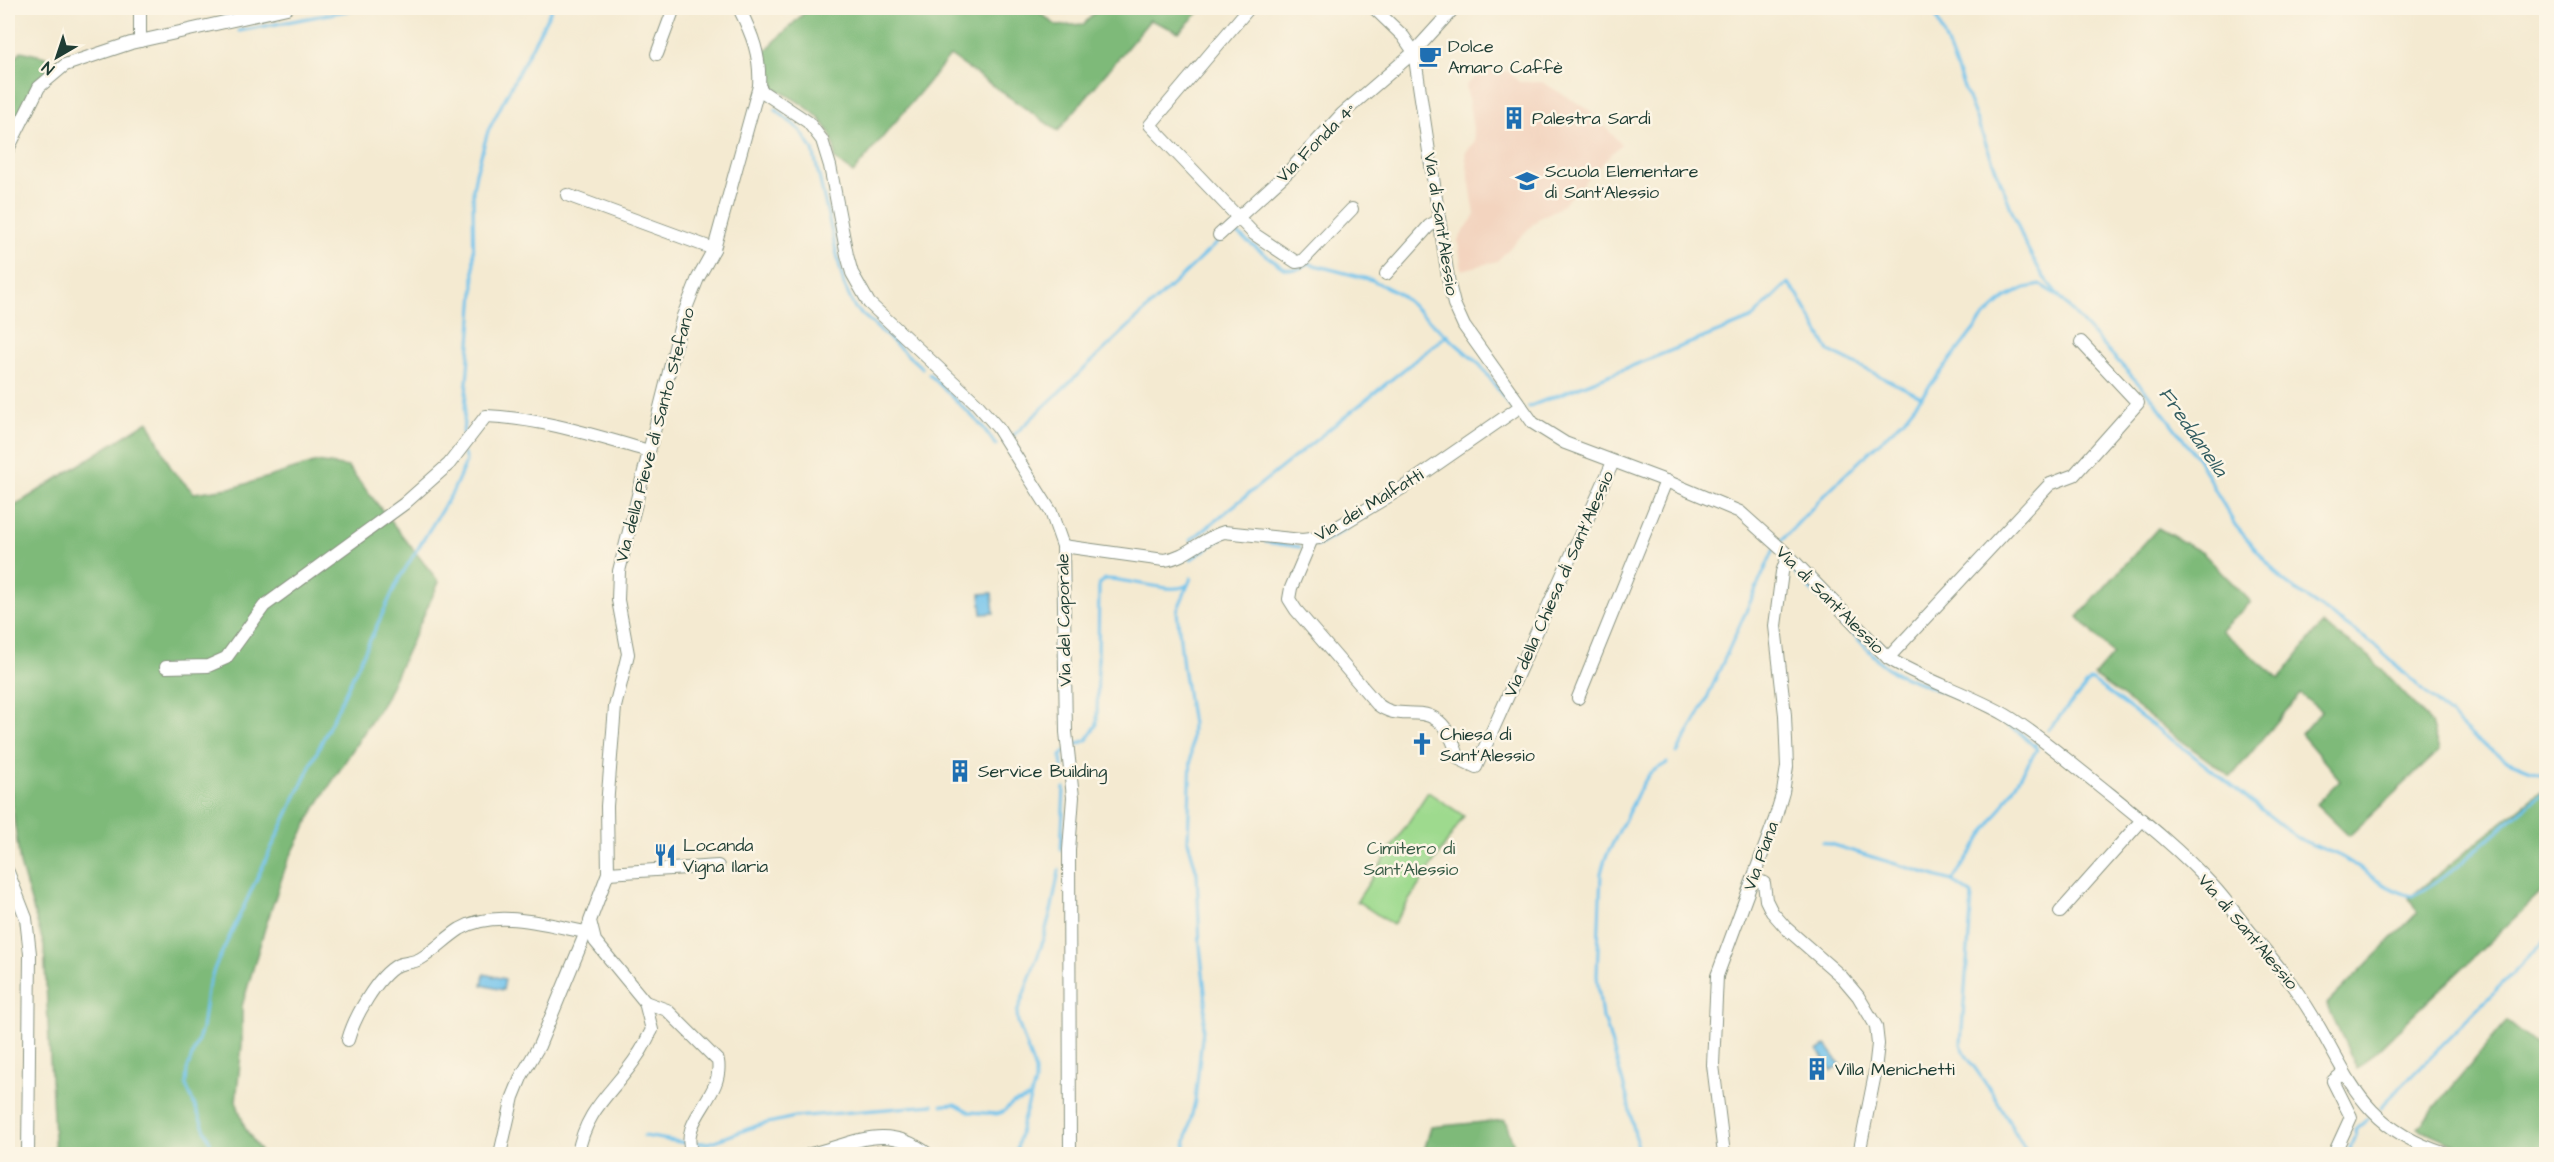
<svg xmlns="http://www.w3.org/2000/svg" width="2554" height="1162" viewBox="0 0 2554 1162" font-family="'Architects Daughter',sans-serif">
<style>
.built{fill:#f3d4bf}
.green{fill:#9eda8e;stroke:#5e8c61;stroke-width:1.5}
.forest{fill:#7eba79;stroke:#4e7c56;stroke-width:1.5}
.water{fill:#70c2ec;stroke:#488090;stroke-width:1.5}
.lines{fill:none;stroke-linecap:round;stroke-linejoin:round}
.stream{stroke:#70c2ec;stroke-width:3}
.minor-casing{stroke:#8a9482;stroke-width:14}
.minor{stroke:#fff;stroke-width:12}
.labels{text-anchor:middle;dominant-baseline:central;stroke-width:5;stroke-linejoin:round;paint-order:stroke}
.poi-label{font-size:18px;fill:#1f3d34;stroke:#fcf5e5;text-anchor:start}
.street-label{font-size:18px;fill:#1f3d34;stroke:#fcf5e5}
.park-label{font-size:18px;fill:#385c46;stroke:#fcf5e5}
.water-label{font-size:20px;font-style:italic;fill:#335e62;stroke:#fcf5e5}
</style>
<rect width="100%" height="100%" fill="#fcf5e5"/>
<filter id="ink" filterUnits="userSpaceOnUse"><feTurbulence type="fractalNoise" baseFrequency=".0167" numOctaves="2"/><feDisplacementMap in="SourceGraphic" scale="12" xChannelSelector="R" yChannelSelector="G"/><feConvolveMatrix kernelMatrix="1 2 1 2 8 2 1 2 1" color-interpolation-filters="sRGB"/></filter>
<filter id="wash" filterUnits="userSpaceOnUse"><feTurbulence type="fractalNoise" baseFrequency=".008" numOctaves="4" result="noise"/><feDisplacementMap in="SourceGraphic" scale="24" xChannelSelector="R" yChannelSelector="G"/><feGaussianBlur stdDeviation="1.35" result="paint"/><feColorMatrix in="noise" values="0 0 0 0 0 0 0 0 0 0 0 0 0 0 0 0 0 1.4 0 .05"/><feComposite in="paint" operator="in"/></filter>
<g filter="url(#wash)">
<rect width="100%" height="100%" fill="#f4ead1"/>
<polygon class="built" points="1486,68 1509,72 1519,82 1542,82 1588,109 1621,144 1559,208 1539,218 1497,261 1462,270 1458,240 1475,215 1465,153 1475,141 1466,85"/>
<polygon class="green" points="1428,792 1464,816 1393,925 1357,901"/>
<g class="forest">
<path d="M809,8H1034L1057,26L1084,24L1099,8H1199L1201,10L1179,32L1150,20L1058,131L950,56L853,173L835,159C836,118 799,102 767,84L764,52Z"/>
<polygon points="21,51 57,60 32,90 8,133 8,68"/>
<polygon points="148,421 172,470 194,493 236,487 317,462 348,467 439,582 384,701 314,810 287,863 265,928 242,1006 242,1045 236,1101 245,1128 262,1154 55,1154 44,946 20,864 8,773 8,510"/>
<polygon points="2158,528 2203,553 2251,602 2221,630 2279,679 2322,624 2370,657 2431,723 2439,751 2349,836 2316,804 2340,780 2301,734 2321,711 2300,694 2231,777 2094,676 2113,654 2078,617"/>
<polygon points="2540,792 2546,798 2546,888 2357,1069 2327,1004 2417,913 2409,898"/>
<polygon points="2507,1021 2546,1053 2546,1149 2513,1151 2460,1147 2418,1128"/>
<polygon points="1505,1120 1517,1154 1423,1154 1431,1127"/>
</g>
<g class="water">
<polygon points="992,593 994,613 982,614 980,594"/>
<polygon points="484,974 505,979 503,990 482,985"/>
<polygon points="1826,1045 1841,1065 1832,1071 1818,1051"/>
</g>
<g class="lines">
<g class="stream">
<polyline points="1933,8 2025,244 2043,276 2067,306 2153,399 2198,459 2235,525 2283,581 2373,644 2480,743 2506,760 2546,776"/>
<polyline points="239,31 362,8"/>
<polyline points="775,109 800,130 813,150 844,285 854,307 922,368"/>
<path d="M1231,229L1282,267C1293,271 1299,271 1307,263L1372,280L1398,293L1480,365L1512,408"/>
<polyline points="929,374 982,426 996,445"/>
<polyline points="1528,407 1751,319 1788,283 1798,295 1829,351 1922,397"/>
<polyline points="463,434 474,292 473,189 476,173 488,131 552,8"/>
<polyline points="1014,435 1220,240"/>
<polyline points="1191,540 1448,334"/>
<polyline points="1781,541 1830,489 1904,419 1983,318 2005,298 2025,288 2041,285 2058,296"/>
<polyline points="1266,542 1300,547"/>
<polyline points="1317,546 1349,527"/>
<polyline points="1191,559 1222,538"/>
<polyline points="1792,570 1880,662 1893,672 1968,702"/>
<polyline points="1974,705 2020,733 2034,746"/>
<path d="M2048,730L2091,680L2190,753L2295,836C2310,846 2327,849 2342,857C2365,870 2385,890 2412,896C2464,869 2499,824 2546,792"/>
<path d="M1072,746L1087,740L1097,724L1099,585L1105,579C1126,578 1174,595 1187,585"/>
<polyline points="1677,753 1702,709 1774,549"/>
<polyline points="1063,775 1061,756 1065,751"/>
<polyline points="1823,842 1952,881 1972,895 1961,1043 1963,1051 1993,1094 2028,1154"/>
<polyline points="1061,850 1064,788"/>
<polyline points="1952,881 2003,805 2037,749 2034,746 2036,744"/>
<polyline points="942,1105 955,1104 970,1112 997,1114 1003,1112 1013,1103 1031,1097"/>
<polyline points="2381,1107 2546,939"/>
<polyline points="644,1136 686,1143"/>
<polyline points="697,1143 709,1143 759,1125 795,1117 933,1105"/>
<polyline points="215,1154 186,1085 187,1070 202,1029 207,990 215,967 399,579 452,493 466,462 464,453"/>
<polyline points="1016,1154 1022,1124 1035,1083 1035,1071 1018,1022 1017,1013 1041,947 1052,907 1059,870"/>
<polyline points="1183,1154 1195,1101 1206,1002 1200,945 1197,873 1188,841 1192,724 1183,667 1177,611 1191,578"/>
<polyline points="1639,1154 1627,1097 1605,1021 1602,1018 1597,976 1601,873 1605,859 1641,787 1650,773 1667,763"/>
<polyline points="2348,1154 2356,1136 2355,1130 2369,1118"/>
</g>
</g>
</g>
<g filter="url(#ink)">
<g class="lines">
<g class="minor-casing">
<g id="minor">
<polyline points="140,8 140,41"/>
<polyline points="1249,8 1150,125 1254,234 1296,262 1302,261 1352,209"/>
<path d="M1374,8L1403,36L1414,52L1449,284L1454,304L1464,326L1533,423L1565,443L1666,481L1740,512L1788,555L1888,658C1923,680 1968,693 2006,715C2036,733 2063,757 2090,778C2132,812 2176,845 2213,886C2227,901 2239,919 2253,935C2267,953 2282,970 2295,989C2348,1062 2348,1123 2446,1154"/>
<polyline points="657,54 674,8"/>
<polyline points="759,86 763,92 808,122 822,140 830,166 847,255 852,273 869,303 976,403 998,428 1051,512 1063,546 1066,732 1073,797 1069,850 1070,1154"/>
<polyline points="8,149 39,87 65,65 131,43 287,8"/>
<polyline points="567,195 714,249"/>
<polyline points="1219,235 1291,169 1342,114 1414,52 1454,8"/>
<polyline points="1386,274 1429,226 1439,220"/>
<path d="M1311,541L1291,588L1289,599L1296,610L1377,704C1392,716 1404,712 1422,714C1445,717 1453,740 1459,759L1476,767L1613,462"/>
<path d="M1063,546L1164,560C1186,558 1202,538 1224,532L1302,540L1319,538L1404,487L1521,406"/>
<polyline points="1888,658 2050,484 2074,475 2138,403 2081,342"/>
<path d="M166,667L208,666L226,658L264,606L404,504L449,464L486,416C541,418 596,436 649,451"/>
<polyline points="1578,698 1666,481"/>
<polyline points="8,872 26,918 30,954 28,1154"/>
<polyline points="608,873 718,866"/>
<polyline points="1753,878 1764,883 1766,900 1772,912 1786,928 1842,977 1858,996 1876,1026 1878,1044 1874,1079 1859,1154"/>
<polyline points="2060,912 2142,820"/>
<path d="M645,1002L667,1010L718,1061C724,1097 678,1119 692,1154"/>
<path d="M348,1040C354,1018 377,976 398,965C405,962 413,963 420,959C434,951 446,938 460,929C497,908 547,925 586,932"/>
<polyline points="500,1154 513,1097 522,1075 539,1046 589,925"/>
<path d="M578,1154C586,1107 615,1091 638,1055C644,1047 647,1038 652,1030L645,1002L595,941L590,921L608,873L607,806L615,707L628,654L618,600L619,571L683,316L698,278L714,249L759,86C761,56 752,34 739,8"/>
<path d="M810,1154C856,1143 886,1122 928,1154"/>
<polyline points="1724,1154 1713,1065 1717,976 1775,819 1783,792 1787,767 1785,715 1775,626 1782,572 1788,555"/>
<polyline points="2334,1154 2351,1117 2333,1081 2343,1073"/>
</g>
</g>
<use href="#minor" class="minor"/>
</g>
</g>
<defs>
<g id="cafe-bare" transform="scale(1.8)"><path d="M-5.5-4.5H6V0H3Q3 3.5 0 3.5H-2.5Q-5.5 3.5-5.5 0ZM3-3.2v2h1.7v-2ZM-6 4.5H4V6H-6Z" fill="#1f6fb2" stroke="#fcf5e5" stroke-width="2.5" paint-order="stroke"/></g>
<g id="building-bare" transform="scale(1.8)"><path d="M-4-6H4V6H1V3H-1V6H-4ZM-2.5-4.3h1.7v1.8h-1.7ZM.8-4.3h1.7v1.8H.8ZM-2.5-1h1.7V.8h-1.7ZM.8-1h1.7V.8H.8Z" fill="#1f6fb2" stroke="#fcf5e5" stroke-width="2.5" paint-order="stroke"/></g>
<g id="school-bare" transform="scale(1.8)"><path d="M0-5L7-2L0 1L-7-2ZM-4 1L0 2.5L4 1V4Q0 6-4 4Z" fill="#1f6fb2" stroke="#fcf5e5" stroke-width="2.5" paint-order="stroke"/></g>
<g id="church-bare" transform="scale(1.8)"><path d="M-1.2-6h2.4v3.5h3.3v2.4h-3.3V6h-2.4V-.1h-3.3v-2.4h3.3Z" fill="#1f6fb2" stroke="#fcf5e5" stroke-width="2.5" paint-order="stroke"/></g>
<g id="restaurant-bare" transform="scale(1.8)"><path d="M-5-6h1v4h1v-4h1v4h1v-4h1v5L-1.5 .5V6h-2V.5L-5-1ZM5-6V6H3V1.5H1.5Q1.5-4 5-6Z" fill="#1f6fb2" stroke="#fcf5e5" stroke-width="2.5" paint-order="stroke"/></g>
</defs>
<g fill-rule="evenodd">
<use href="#cafe-bare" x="1430" y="56"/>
<use href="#building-bare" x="1514" y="118"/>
<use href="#school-bare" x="1527" y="181"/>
<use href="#church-bare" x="1422" y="744"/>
<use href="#building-bare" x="960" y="771"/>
<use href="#restaurant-bare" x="665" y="855"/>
<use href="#building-bare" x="1817" y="1069"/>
</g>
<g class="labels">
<g class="poi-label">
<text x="1448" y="46">Dolce<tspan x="1448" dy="21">Amaro Caffè</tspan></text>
<text x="1532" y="118">Palestra Sardi</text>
<text x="1545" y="171">Scuola Elementare<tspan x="1545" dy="21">di Sant'Alessio</tspan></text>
<text x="1440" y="734">Chiesa di<tspan x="1440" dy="21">Sant'Alessio</tspan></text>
<text x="978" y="771">Service Building</text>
<text x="683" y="845">Locanda<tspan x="683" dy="21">Vigna Ilaria</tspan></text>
<text x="1835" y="1069">Villa Menichetti</text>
</g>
<g class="street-label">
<text transform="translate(1316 143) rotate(-45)">Via Fonda 4°</text>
<text transform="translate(1441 224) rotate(81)">Via di Sant'Alessio</text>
<text transform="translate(655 435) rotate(-75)">Via della Pieve di Santo Stefano</text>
<text transform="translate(1369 505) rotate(-31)">Via dei Malfatti</text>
<text transform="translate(1559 584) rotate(-66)">Via della Chiesa di Sant'Alessio</text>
<text transform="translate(1830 600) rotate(45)">Via di Sant'Alessio</text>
<text transform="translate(1064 620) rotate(-91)">Via del Caporale</text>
<text transform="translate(1761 856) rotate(-70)">Via Piana</text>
<text transform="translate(2248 932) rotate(50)">Via di Sant'Alessio</text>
</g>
<g class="park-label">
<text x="1411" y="848">Cimitero di<tspan x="1411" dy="21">Sant'Alessio</tspan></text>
</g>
<g class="water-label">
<text transform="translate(2193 432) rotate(55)">Freddanella</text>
</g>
</g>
<rect width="2554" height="1162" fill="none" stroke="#fcf5e5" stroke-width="30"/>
<g transform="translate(57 57) rotate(219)" stroke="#fcf5e5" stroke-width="4.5" paint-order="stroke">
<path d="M0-4.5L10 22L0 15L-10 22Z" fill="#1f3d34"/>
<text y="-9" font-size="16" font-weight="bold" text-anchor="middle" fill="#1f3d34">N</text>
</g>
</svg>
